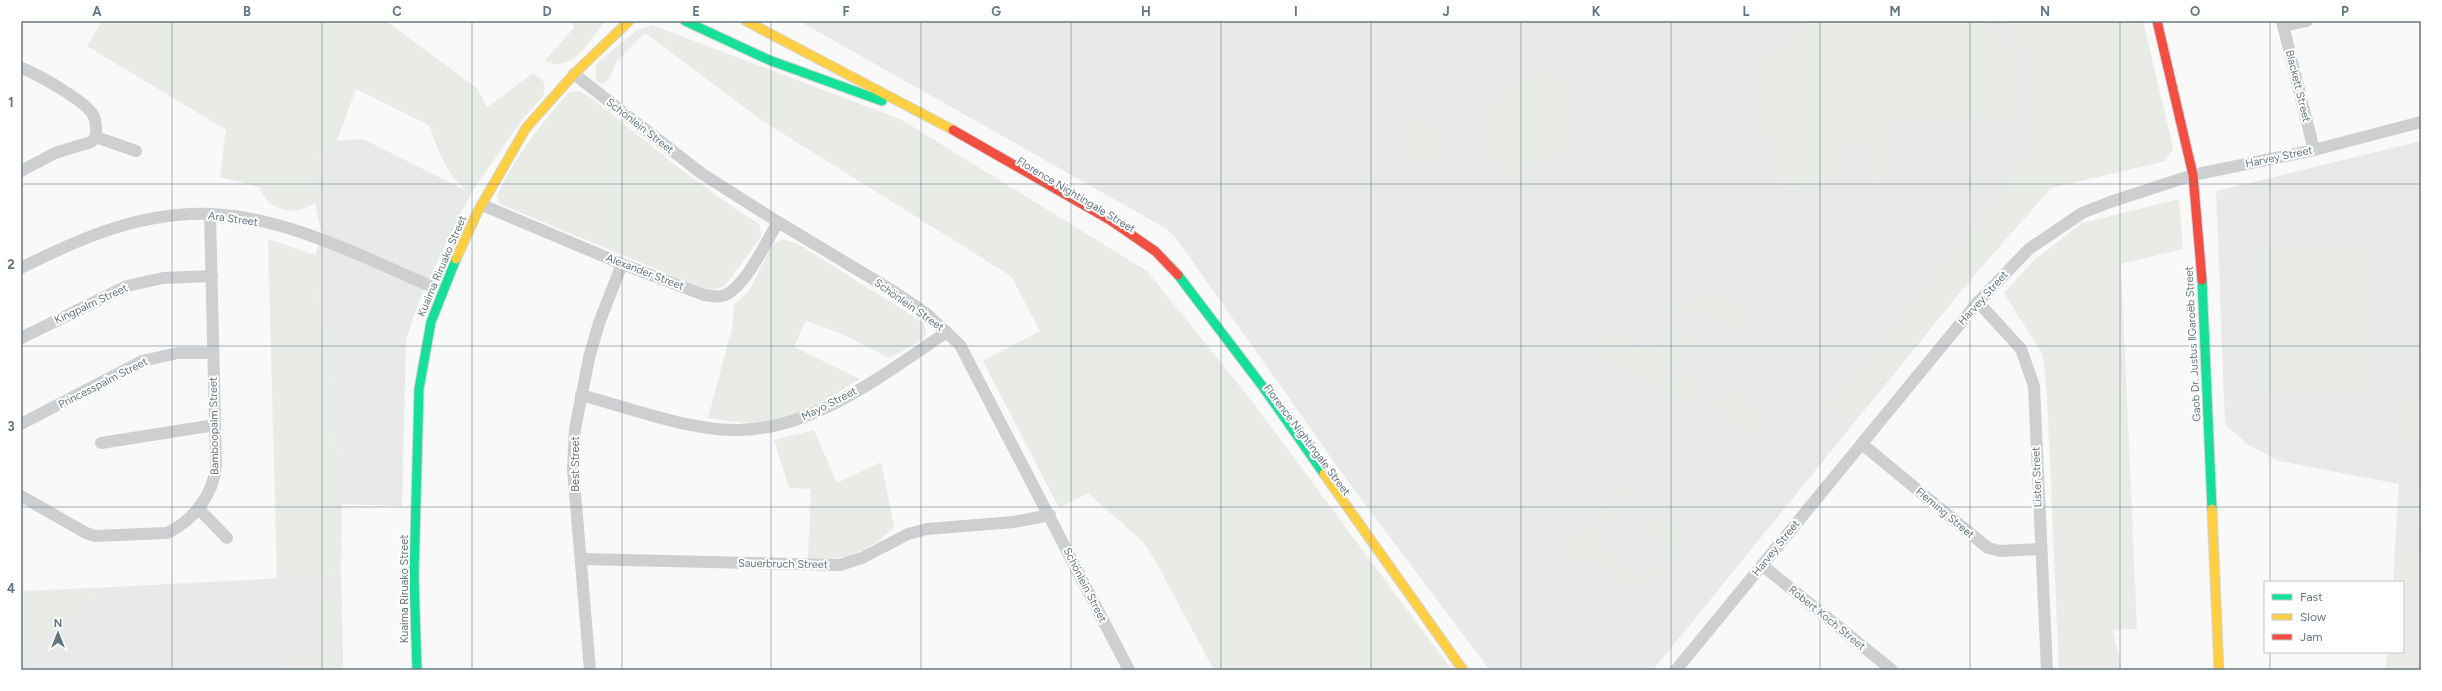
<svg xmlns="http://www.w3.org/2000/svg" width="2442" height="691" viewBox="0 0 2442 691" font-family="Figtree,sans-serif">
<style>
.built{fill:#e8e9e9}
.green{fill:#e8ebe6}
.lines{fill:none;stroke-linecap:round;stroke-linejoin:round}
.fast-casing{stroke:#d5d6d7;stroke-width:11}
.slow-casing{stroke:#d5d6d7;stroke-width:11}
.jam-casing{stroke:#d5d6d7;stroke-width:11}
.street{stroke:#cecfd0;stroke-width:12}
.fast{stroke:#16e098;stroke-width:9}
.slow{stroke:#ffcf43;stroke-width:9}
.jam{stroke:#f24e42;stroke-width:9}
.grid{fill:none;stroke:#657683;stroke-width:1;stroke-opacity:0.55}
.labels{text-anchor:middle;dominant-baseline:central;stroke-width:4;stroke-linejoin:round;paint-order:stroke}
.street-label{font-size:11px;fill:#657683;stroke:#fff}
.neatline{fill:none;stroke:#657683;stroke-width:1.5}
.grid-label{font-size:13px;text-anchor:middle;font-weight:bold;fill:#657683}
</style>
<rect width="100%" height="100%" fill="#f9f9f9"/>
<g class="built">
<polygon points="799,21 2143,21 2173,149 2165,161 2051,188 1976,273 1653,670 1490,670 1349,483 1176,238 1167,229"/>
<polygon points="363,139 471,193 419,300 406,340 402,506 342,504 315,255 322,235 315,203 317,162 320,154 337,141"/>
<polygon points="2421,141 2421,551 2395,550 2399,484 2279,461 2247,444 2225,424 2216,191"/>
<polygon points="341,575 343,651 283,656 283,670 21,670 21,652 97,597 92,588"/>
</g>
<g class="green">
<path d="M102,21H386L477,88L487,107L533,73L544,82V95L519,124L471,193C451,183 436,148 430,126L356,89L337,141L320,154L317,162L315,203C301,212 284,214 270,203C265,199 262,191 258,187L220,177L226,130L87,46Z"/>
<path d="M571,21H605C591,39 571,76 545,60L574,28Z"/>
<path d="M1803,21H1986L2017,55L2026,83L2025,120L1899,118L1892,120C1879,134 1889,161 1883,178L1875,183L1862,144L1836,153L1843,174L1793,190H1787L1784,179H1774L1765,151L1764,82H1750L1753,64C1767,55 1801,38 1803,21Z"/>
<polygon points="2000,21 2142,21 2173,149 2165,161 2051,188 1976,273 1851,424 1825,403 1863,363 1997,196 2023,159 2036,126 2031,72 2025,50"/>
<polygon points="652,25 902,120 1147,271 1250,399 1452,670 1214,670 1152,555 1143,542 1088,493 1059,508 983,361 1040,331 1011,276 761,120 645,33 617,61 609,79 603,84 596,81 596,64 637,30"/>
<polygon points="1551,68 1566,79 1575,100 1574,146 1500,179 1493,154 1481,154 1485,113 1513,82"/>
<path d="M579,91L589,96L678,167L727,203L760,225L761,237L724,287L708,290L699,287L500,204L497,196C514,157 541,124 569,92Z"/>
<polygon points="1405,120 1426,122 1445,137 1447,158 1427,166 1416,163 1408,153 1408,145 1399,133"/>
<polygon points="2179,199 2183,249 2121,264 2137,629 2113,630 2122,670 2059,670 2047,396 2043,355 2004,293 2034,260 2082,223"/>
<polygon points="268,239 315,255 342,504 341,575 277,579"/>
<path d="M782,239L798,244L922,322L925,325L926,335L922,340L889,358L840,333L806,321L794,347L860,379C800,416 780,431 708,418L732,328L734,305L749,291L772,245Z"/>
<polygon points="2264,246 2373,250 2367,395 2258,391"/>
<path d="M1667,275L1671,278L1669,299L1673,302C1695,299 1718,294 1740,299L1747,310L1736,329L1729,331L1719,325L1715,311H1681L1667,310L1654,304L1653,295L1656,278Z"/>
<path d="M1668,328C1680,328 1690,334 1695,345C1688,359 1666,362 1668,379L1679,383L1688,375C1704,379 1698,397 1692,408C1664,395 1639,378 1614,361L1597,366L1595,381L1592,379L1590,349L1595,339L1604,338L1614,330L1627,336L1636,349L1650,341L1660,345L1666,341Z"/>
<polygon points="1734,392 1743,393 1754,410 1766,416 1769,423 1768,432 1750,437 1733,423 1728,412 1718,412 1716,405 1718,398"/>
<polygon points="2421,399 2421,439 2404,440 2403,400"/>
<path d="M814,430L837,483L881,462L894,527C866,554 846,561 808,558L811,489L789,488L774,440Z"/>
<path d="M1621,483H1627L1630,487L1629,495L1600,534L1599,544L1616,551L1621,568C1625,570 1630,575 1635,575C1646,576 1664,557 1661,545C1659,531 1642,537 1646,517C1664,510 1672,525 1683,537C1671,558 1660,581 1636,589L1617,580L1598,566L1570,557L1565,544C1573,533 1586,528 1596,518C1606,508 1609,493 1621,483Z"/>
<rect x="2408" y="491" width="13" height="39"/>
<polygon points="2395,550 2421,551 2421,670 2386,670 2387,652 2403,652 2403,582 2393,582"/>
<polygon points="92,588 97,597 21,652 21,591"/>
<polygon points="336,597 338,644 311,645 309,598"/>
<polygon points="343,651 343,670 283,670 282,656"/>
</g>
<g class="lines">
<g class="fast-casing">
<g id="fast">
<polyline points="685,21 769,60 882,101"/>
<polyline points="1178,275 1263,387 1324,474"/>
<polyline points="2202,280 2212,509"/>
<polyline points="417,670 414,577 419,389 431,322 456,259"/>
</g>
</g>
<g class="slow-casing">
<g id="slow">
<polyline points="746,21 953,130"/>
<polyline points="456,259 478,211 526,128 574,74 629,21"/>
<polyline points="1324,474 1463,670"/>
<polyline points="2212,509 2219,670"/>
</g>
</g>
<g class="jam-casing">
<g id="jam">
<polyline points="2157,21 2193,175 2202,280"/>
<polyline points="953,130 1110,220 1155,251 1178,275"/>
</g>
</g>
<g class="street">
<polyline points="2282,21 2314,150"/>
<polyline points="2283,26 2307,21"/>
<path d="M21,68C36,73 87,102 93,115C97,121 96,130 96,137L91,142L55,153L21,171"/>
<polyline points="574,74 701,173 778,222 893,291 927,314 960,345 1129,670"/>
<polyline points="96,137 136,151"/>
<path d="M482,205L622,264L704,295C712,296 718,298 725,295C746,286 766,242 778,222"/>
<path d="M21,268C80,238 143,211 211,214C289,217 371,261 442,291"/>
<polyline points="1978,302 2021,349 2034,386 2047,670"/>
<polyline points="21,338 127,286 163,278 212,276"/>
<path d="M581,395C630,408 683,429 735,430C813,431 885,373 947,332"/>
<polyline points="21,424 142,361 178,353 212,353"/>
<polyline points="101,443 215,425"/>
<polyline points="1862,444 1988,548 2000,551 2040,549"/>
<path d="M21,496L86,533L95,536L167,533C193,521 214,494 216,465L210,214"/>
<polyline points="198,508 227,538"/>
<polyline points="581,559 840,565 862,558 908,534 927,529 1014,522 1050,515"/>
<polyline points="1762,565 1892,670"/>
<polyline points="590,670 573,469 575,429 589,358 599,323 622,264"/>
<polyline points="1676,670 1978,302 2029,249 2082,213 2110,202 2193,175 2314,150 2421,122"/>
</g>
<use href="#fast" class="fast"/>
<use href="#slow" class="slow"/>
<use href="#jam" class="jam"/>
</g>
<path class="grid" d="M172,21V670M322,21V670M472,21V670M622,21V670M771,21V670M921,21V670M1071,21V670M1221,21V670M1371,21V670M1521,21V670M1671,21V670M1820,21V670M1970,21V670M2120,21V670M2270,21V582M21,184H2421M21,346H2421M21,507H2421M2270,652V670"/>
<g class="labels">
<g class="street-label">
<text transform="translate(2298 86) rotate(76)">Blackett Street</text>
<text transform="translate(640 126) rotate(38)">Schönlein Street</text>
<text transform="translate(2279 157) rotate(-12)">Harvey Street</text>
<text transform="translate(1076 195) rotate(31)">Florence Nightingale Street</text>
<text transform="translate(233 219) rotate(8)">Ara Street</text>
<text transform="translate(442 266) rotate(-67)">Kuaima Riruako Street</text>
<text transform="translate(645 272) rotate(21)">Alexander Street</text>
<text transform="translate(1983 298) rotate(-48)">Harvey Street</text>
<text transform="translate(91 304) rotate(-25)">Kingpalm Street</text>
<text transform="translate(909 305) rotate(35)">Schönlein Street</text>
<text transform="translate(2193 344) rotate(-93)">Gaob Dr. Justus ǁGaroëb Street</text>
<text transform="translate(103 383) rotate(-27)">Princesspalm Street</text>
<text transform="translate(829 404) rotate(-27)">Mayo Street</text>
<text transform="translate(214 426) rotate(-91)">Bamboopalm Street</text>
<text transform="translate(1307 440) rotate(53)">Florence Nightingale Street</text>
<text transform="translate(575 464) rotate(-90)">Best Street</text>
<text transform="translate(2037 477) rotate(-92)">Lister Street</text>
<text transform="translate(1945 513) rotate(40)">Fleming Street</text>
<text transform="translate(1776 548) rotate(-51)">Harvey Street</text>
<text transform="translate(783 564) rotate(1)">Sauerbruch Street</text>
<text transform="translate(1085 585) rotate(63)">Schönlein Street</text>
<text transform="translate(404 589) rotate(-90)">Kuaima Riruako Street</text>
<text transform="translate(1827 618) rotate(39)">Robert Koch Street</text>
</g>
</g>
<rect width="2442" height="691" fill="none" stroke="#ffffff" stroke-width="44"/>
<rect x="2264" y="581" width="140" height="72" fill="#ffffff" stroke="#c1c8cd"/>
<rect x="2272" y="594" width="20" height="6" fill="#16e098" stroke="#c1c8cd"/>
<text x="2300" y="601" font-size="12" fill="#657683">Fast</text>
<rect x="2272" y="614" width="20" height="6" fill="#ffcf43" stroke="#c1c8cd"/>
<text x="2300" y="621" font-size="12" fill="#657683">Slow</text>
<rect x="2272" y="634" width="20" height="6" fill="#f24e42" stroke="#c1c8cd"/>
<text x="2300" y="641" font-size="12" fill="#657683">Jam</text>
<g transform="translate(58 633)" stroke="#ffffff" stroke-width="3" paint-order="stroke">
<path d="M0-3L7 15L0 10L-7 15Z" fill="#657683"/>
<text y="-6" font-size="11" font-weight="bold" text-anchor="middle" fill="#657683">N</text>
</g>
<rect x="22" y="22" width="2398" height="647" class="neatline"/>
<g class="grid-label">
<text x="97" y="16">A</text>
<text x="247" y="16">B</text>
<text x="397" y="16">C</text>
<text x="547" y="16">D</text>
<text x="696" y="16">E</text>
<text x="846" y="16">F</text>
<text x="996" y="16">G</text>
<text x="1146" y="16">H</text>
<text x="1296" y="16">I</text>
<text x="1446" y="16">J</text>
<text x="1596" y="16">K</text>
<text x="1746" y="16">L</text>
<text x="1895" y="16">M</text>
<text x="2045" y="16">N</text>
<text x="2195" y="16">O</text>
<text x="2345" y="16">P</text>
<text x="11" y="107">1</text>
<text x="11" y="269">2</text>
<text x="11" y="431">3</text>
<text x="11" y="593">4</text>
</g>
</svg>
